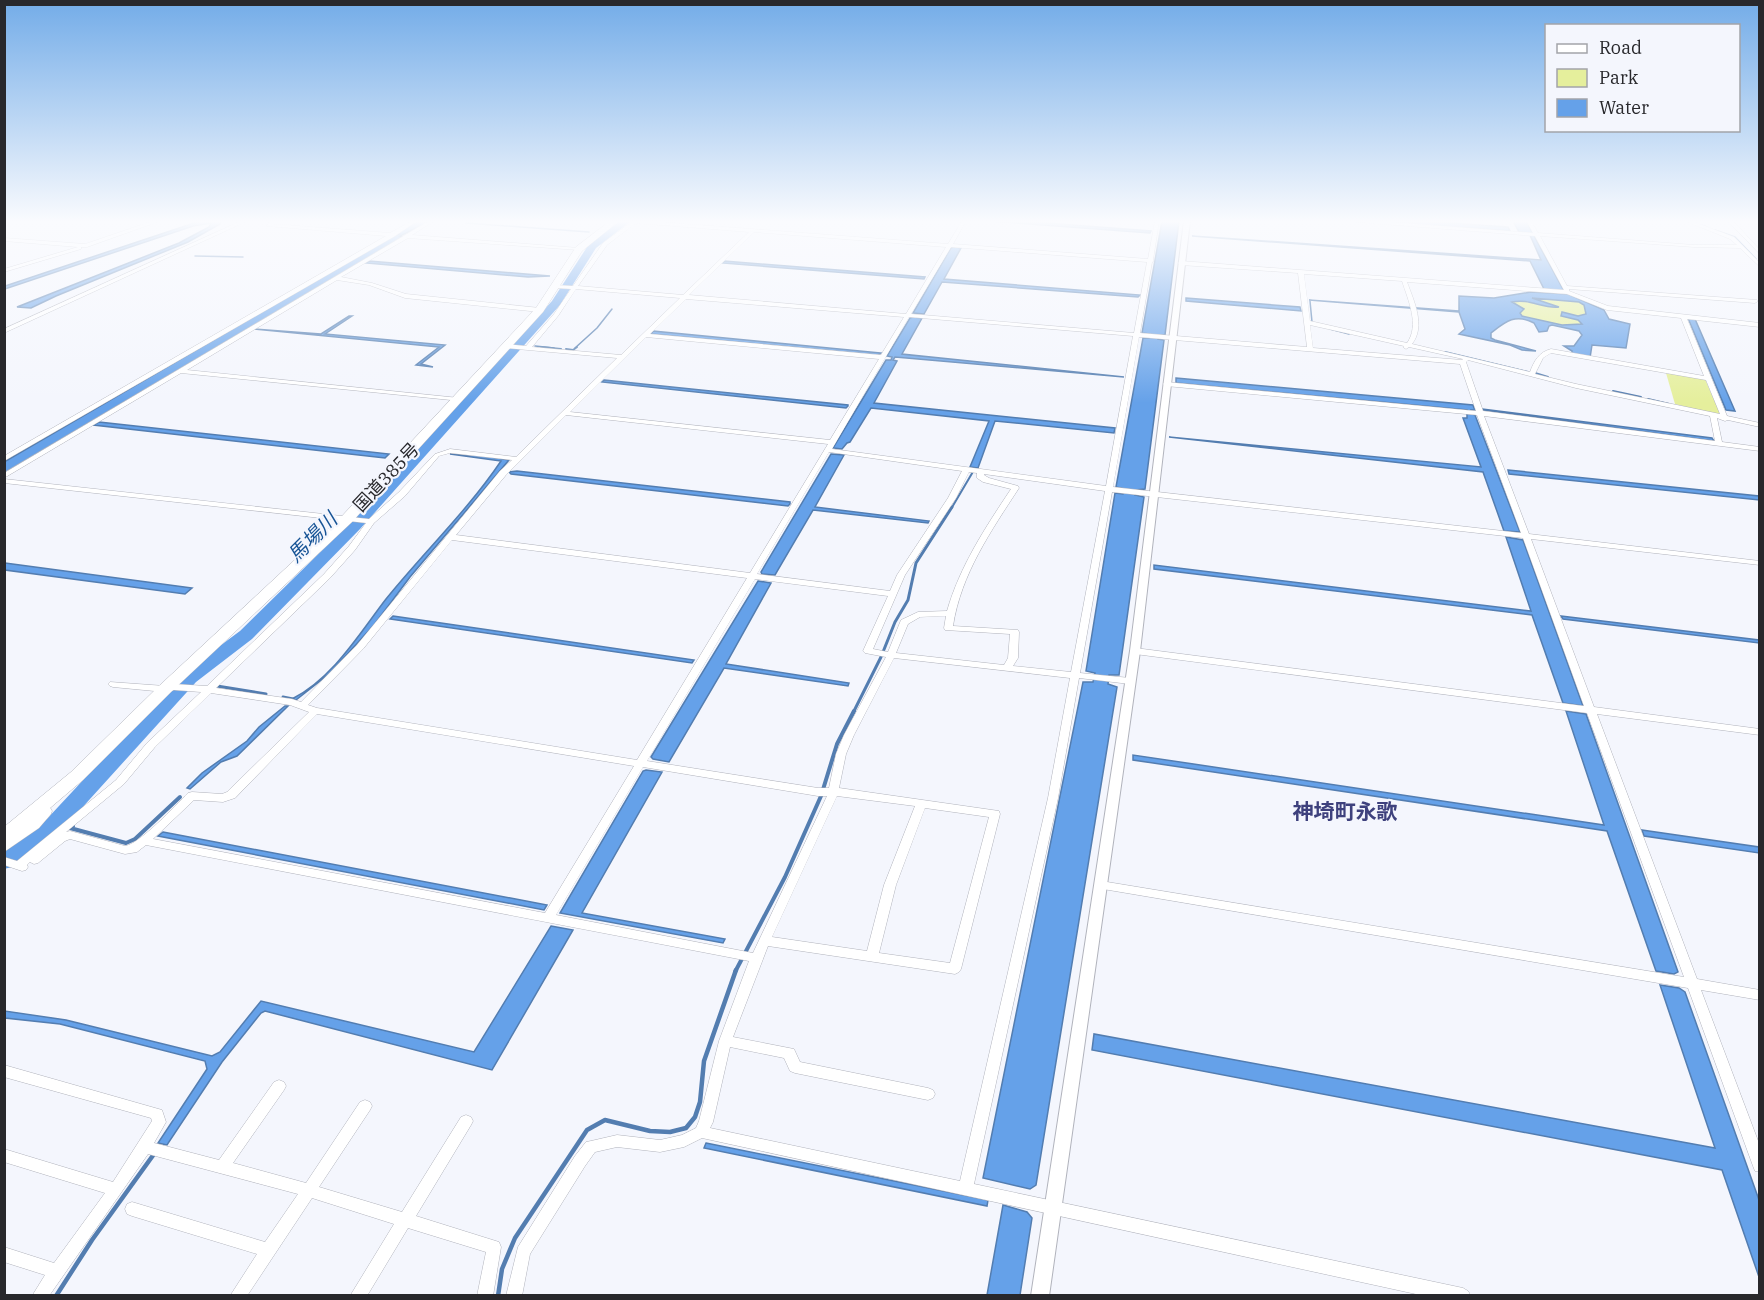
<svg xmlns="http://www.w3.org/2000/svg" width="1764" height="1300" viewBox="0 0 1764 1300" font-family="'IBM Plex Serif','Noto Sans JP',serif">
<style>
.green{fill:#e5ef9c}
.water{fill:#65a1e9;stroke:#537db0;stroke-width:1.5;fill-rule:evenodd}
.lines{fill:none;stroke-linecap:round;stroke-linejoin:round}
.stream-far4{stroke:#537db0;stroke-width:1.5}
.stream-far3{stroke:#537db0;stroke-width:2}
.stream-far2{stroke:#537db0;stroke-width:3}
.stream-far1{stroke:#537db0;stroke-width:4}
.stream{stroke:#537db0;stroke-width:4.5}
.river{fill:#65a1e9;fill-rule:evenodd}
.minor-casing{stroke:#b1b3bc;stroke-width:1}
.tertiary-casing{stroke:#b1b3bc;stroke-width:2}
.trunk-casing{stroke:#b1b3bc;stroke-width:1}
.minor{fill:#fff;fill-rule:evenodd}
.tertiary{fill:#fff;fill-rule:evenodd}
.trunk{fill:#fff;fill-rule:evenodd}
.labels{text-anchor:middle;dominant-baseline:central;stroke-width:4.5;stroke-linejoin:round;paint-order:stroke}
.street-label{font-size:18px;fill:#28282c;stroke:#f4f6fd}
.water-label{font-size:20px;font-style:italic;fill:#175496;stroke:#f4f6fd}
.quarter-label{font-size:21px;font-weight:bold;fill:#3e417d;stroke:#f4f6fd}
</style>
<rect width="100%" height="100%" fill="#f4f6fd"/>
<g class="green">
<polygon points="1534,295 1565,296 1587,304 1601,319 1626,324 1619,346 1582,343 1585,331 1519,316 1496,316 1486,339 1466,334 1465,298 1495,301"/>
<polygon points="1666,373 1705,379 1721,416 1675,404"/>
</g>
<g class="water">
<polygon points="200,221 221,221 220,224 188,242 56,296 31,308 17,307 179,243 209,227 211,223 193,226 5,289 5,286"/>
<polygon points="418,221 430,221 400,236 403,237 5,473 4,462 392,236 399,234 396,233"/>
<polygon points="990,221 1021,221 1151,231 1150,233"/>
<polygon points="1162,221 1179,221 1165,335 1158,335 1158,339 1164,340 1145,489 1136,490 1135,495 1144,497 1119,675 1109,675 1108,684 1117,687 1036,1185 1030,1189 983,1178 1083,682 1093,682 1095,673 1086,671 1115,493 1123,494 1124,489 1116,487 1143,338 1149,338 1149,334 1142,333"/>
<polygon points="1367,221 1422,221 1508,227 1510,231"/>
<polygon points="1513,221 1526,221 1564,291 1544,289 1530,261 1192,236 1541,260 1529,233 1519,232"/>
<polygon points="954,247 961,248 944,279 1140,295 1138,297 942,282 924,314 913,313 951,248"/>
<polygon points="369,261 550,276 528,277 366,263"/>
<polygon points="724,261 925,277 924,279 722,263"/>
<path d="M1531,292L1568,294L1604,310L1609,319L1630,324L1626,348L1592,345L1590,358L1572,355V351L1564,346H1574L1582,335L1579,331L1552,325L1549,326L1547,331L1539,332L1534,323C1515,313 1505,322 1491,333V338L1495,340L1536,351L1522,350L1510,345L1459,334L1465,329L1459,312L1309,300L1459,311V296L1494,298ZM1532,298L1579,302L1584,305L1586,314L1578,316L1562,312L1561,316L1578,320L1582,324L1562,325L1522,316L1520,313L1524,309L1512,302C1529,298 1543,309 1559,307Z"/>
<polygon points="1186,298 1300,307 1301,311 1186,301"/>
<polygon points="349,316 352,316 325,334 445,345 421,364 433,367 416,365 439,347 254,329 321,334"/>
<polygon points="913,317 922,318 902,354 1124,377 895,357 893,360 897,361 874,403 1115,428 1114,433 995,421 978,468 970,467 989,421 871,408 850,442 847,443 842,449 833,448 886,360 891,360 892,357 887,356 910,318"/>
<polygon points="1688,318 1695,319 1735,411 1726,410"/>
<polygon points="653,331 881,353 878,355 651,334"/>
<polygon points="1176,378 1473,405 1474,408 1712,438 1714,441 1483,410 1471,410 1472,414 1475,415 1520,532 1504,531 1483,472 1169,437 1481,467 1463,418 1467,418 1467,410 1176,383"/>
<polygon points="604,380 848,405 848,406 846,408 602,382"/>
<polygon points="99,422 389,454 385,458 93,425"/>
<path d="M450,454L479,455L509,460L410,577L374,625L329,674L296,700L292,699C333,678 359,634 386,599C424,552 468,510 501,461Z"/>
<polygon points="831,454 844,455 815,507 929,521 928,523 813,510 775,575 762,574 761,572"/>
<polygon points="1508,470 1759,496 1759,500 1509,474"/>
<polygon points="517,471 790,502 790,504 788,506 511,474 509,472"/>
<polygon points="1506,537 1523,540 1583,706 1563,703 1532,615 1154,569 1154,565 1531,611"/>
<polygon points="5,563 192,588 185,594 5,570"/>
<polygon points="758,581 771,583 726,664 849,683 848,686 724,668 669,762 653,759 651,757"/>
<polygon points="393,616 694,660 692,663 390,619"/>
<polygon points="1561,616 1759,640 1759,643 1563,619"/>
<polygon points="285,706 288,706 237,756 221,762 190,789 187,788 202,773 247,741 259,727"/>
<polygon points="1566,711 1586,714 1678,972 1674,974 1656,971 1607,831 1133,760 1133,755 1604,825"/>
<polygon points="646,770 662,772 582,913 725,939 723,943 560,913 643,771"/>
<polygon points="1642,830 1759,847 1759,853 1644,836"/>
<polygon points="163,832 547,905 544,910 158,836"/>
<polygon points="551,926 573,930 492,1070 265,1011 261,1013 222,1062 167,1145 158,1143 207,1069 205,1061 60,1024 5,1018 5,1011 66,1020 212,1056 220,1052 261,1001 474,1052"/>
<polygon points="1660,985 1679,988 1685,992 1759,1200 1759,1277 1722,1170 1092,1050 1094,1034 1715,1148"/>
<polygon points="706,1143 988,1200 987,1206 704,1148"/>
<polygon points="1003,1205 1027,1212 1032,1218 1020,1295 987,1295"/>
</g>
<g class="lines">
<g class="stream-far4">
<polyline points="469,221 466,223 589,232"/>
<polyline points="1702,225 1707,227"/>
<polyline points="1715,230 1735,237 1756,259"/>
<polyline points="195,256 243,257"/>
<polyline points="1310,301 1312,322"/>
<polyline points="1330,329 1349,334"/>
<polyline points="535,346 554,348"/>
<polyline points="575,348 597,328 612,309"/>
</g>
<g class="stream-far3">
<polyline points="541,347 561,349"/>
<polyline points="566,349 573,350 577,347"/>
<polyline points="1445,352 1528,372"/>
<polyline points="1535,373 1548,377"/>
<polyline points="1613,391 1641,397"/>
<polyline points="1648,399 1669,404"/>
<polyline points="951,509 974,470"/>
</g>
<g class="stream-far2">
<polyline points="217,686 266,694"/>
<polyline points="283,697 293,699"/>
<polyline points="853,713 881,657 895,622 908,600 916,563 952,507"/>
</g>
<g class="stream-far1">
<polyline points="73,826 70,828 126,843 135,839 180,797"/>
<polyline points="735,972 785,877 821,796 837,744 854,711"/>
</g>
<g class="stream">
<polyline points="56,1296 92,1240 154,1154"/>
<polyline points="498,1296 502,1269 515,1238 587,1130 605,1120 650,1131 670,1132 686,1128 695,1117 700,1102 704,1061 736,970"/>
</g>
<polygon class="river" points="620,221 631,221 596,248 560,305 360,529 252,639 196,682 61,831 12,867 4,869 4,849 45,821 182,674 240,631 350,523 552,301 589,244"/>
<g class="minor-casing">
<g id="minor">
<polygon points="153,221 160,221 87,247 81,247 81,249 4,272 4,269 78,247 4,241 4,238 85,244"/>
<polygon points="241,221 247,221 4,333 4,329"/>
<polygon points="270,221 274,221 272,224 390,233 412,221 417,221 395,236 4,461 4,456 386,236 267,226"/>
<polygon points="429,221 434,221 412,235 579,248 581,249 579,250 408,238 341,277 372,283 406,294 540,308 543,310 540,312 405,298 369,285 337,280 187,370 459,398 462,400 461,401 181,373 4,478 4,473"/>
<path d="M626,221H646L948,244L962,221H966L953,244L1148,259L1155,221H1159L1153,260L1154,261L1152,262L1140,333L1307,347L1298,273L1181,265L1178,263L1181,261L1564,290L1535,236L1357,222L1355,221H1376L1533,233L1527,221H1531L1538,233L1694,245H1737L1730,239L1685,221H1691L1734,237L1760,263V267L1740,248L1694,247L1540,236L1567,286L1757,300L1758,301L1755,303L1569,289V291L1608,306L1760,323V327L1687,319L1727,416L1760,423V427L1728,420L1725,421L1717,418L1722,442L1760,447V451L1484,416L1529,534L1760,561V565L1531,539L1594,707L1760,729V735L1597,714L1697,979L1760,990V1000L1701,990L1760,1146V1172L1755,1171L1753,1166L1688,988L1097,888L1095,885L1097,882L1101,881L1684,977L1587,713L1135,654L1130,651L1135,648L1584,706L1523,538L1112,492L1080,673L1130,678L1135,681L1130,684L1079,678L1058,798L974,1184L1463,1288L1468,1291L1471,1296H1425L702,1138L684,1147L660,1152L617,1147L595,1152L585,1166L530,1254L522,1296H506L518,1247L575,1156L586,1142L591,1141L617,1135L660,1140L682,1135L696,1128L699,1121L719,1041L749,961L146,845L137,852L125,854L70,839L65,841L38,863L34,864L30,862L27,865L28,867L26,870L22,871L4,865V857L17,861L116,780L147,743L201,692L174,690L165,692L113,687L110,686L108,684L110,682L165,686L174,684L207,686L324,574L349,546L366,523L4,483V479L369,519L399,492L435,454L450,449L516,457L617,358L506,348L503,346L506,344L526,346L554,314L571,289L556,288L553,286L554,285L573,286L603,243L630,223ZM636,223L749,232L683,295L578,286L607,245ZM754,232L946,247L906,314L689,295ZM951,247L1147,262L1134,333L911,314ZM1304,274L1402,281C1408,300 1420,325 1407,343L1310,321ZM1407,282L1567,294L1607,310L1681,318L1704,376L1551,349C1539,352 1534,361 1530,372L1412,344C1426,326 1414,301 1407,282ZM576,289L680,298L621,355L532,347L558,316ZM686,299L904,317L881,355L650,334ZM909,317L1133,336L1106,486L832,449ZM1310,325L1404,346L1403,347L1406,349L1409,347L1463,359L1462,360L1313,348ZM646,337L879,359L830,440L570,412ZM1139,337L1460,364L1476,411L1166,382L1163,384L1166,386L1477,415L1521,533L1113,487ZM1551,353L1706,380L1720,414L1576,384L1535,374L1543,358ZM1468,360L1576,388L1710,416L1715,441L1483,411L1466,362ZM566,415L828,444L750,573L456,535L506,475ZM829,452L962,471L948,498L897,575L890,591L757,574ZM450,453L512,460L500,471L357,645L301,702L292,699L216,688L330,578L355,550L374,523L405,496L439,456ZM969,472L977,473V478L983,482L1011,489C985,528 960,566 947,611L918,612L901,620L888,652L873,649L905,575L956,498ZM984,474L1105,491L1071,672L1013,666L1018,658L1019,632L1018,630L953,626C961,574 991,531 1019,488L1018,486L989,478L984,475ZM452,540L747,578L637,760L317,708L308,705L363,649ZM755,579L888,596L863,651L865,653L886,657L844,735L836,754L829,788H818L647,761ZM946,616L944,628L945,630L1010,634L1008,658L1004,665L896,653L908,624L920,617ZM894,658L1070,678L1048,798L960,1181L710,1128L713,1122L730,1047L784,1058L790,1071L795,1073L928,1100L933,1098L935,1094L933,1090L928,1088L800,1062L794,1049L733,1037L768,946L955,974L959,972L961,969L1000,814L999,811L839,788L846,754L854,735ZM211,693L290,705L309,712L227,792L222,794L192,792L188,793C176,805 140,844 125,846L70,831L66,832L124,784L155,747ZM317,714L634,766L545,913L153,839L194,800L223,802L235,798ZM643,767L818,796H827L753,953L556,915ZM837,796L915,806L884,885L867,951L772,937ZM925,808L989,817L950,963L879,953L896,885Z"/>
<polygon points="1728,221 1733,221 1760,250 1760,254"/>
<path d="M43,802C48,804 50,807 52,811L51,814L39,828L4,852V842L31,822L41,811L38,806L39,803Z"/>
<polygon points="4,1065 162,1110 166,1122 154,1143 219,1160 274,1082 279,1080 284,1082 286,1086 284,1090 233,1163 306,1183 360,1102 365,1100 370,1102 372,1106 370,1110 319,1187 402,1212 461,1117 466,1115 471,1117 473,1121 471,1125 416,1216 499,1242 501,1247 493,1296 477,1296 486,1252 408,1228 367,1296 350,1296 394,1224 312,1198 247,1296 230,1296 257,1254 132,1216 127,1214 125,1209 127,1204 132,1202 265,1242 298,1194 148,1154 49,1296 32,1296 45,1275 4,1262 4,1247 54,1263 105,1193 4,1162 4,1149 113,1182 152,1121 151,1118 4,1077"/>
</g>
</g>
<g class="tertiary-casing">
<polygon id="tertiary" points="1184,221 1190,221 1140,651 1049,1296 1031,1296 1130,651"/>
</g>
<g class="trunk-casing">
<polygon id="trunk" points="610,221 619,221 582,251 543,312 352,522 171,692 83,780 10,842 4,843 4,827 71,772 159,686 342,516 536,308 576,247"/>
</g>
<use href="#minor" class="minor"/>
<use href="#tertiary" class="tertiary"/>
<use href="#trunk" class="trunk"/>
</g>
<linearGradient id="sky" x2="0" y2="1"><stop stop-color="#73ace8"/><stop offset="0.55" stop-color="#fafbfe"/><stop offset="1" stop-color="#fafbfe" stop-opacity="0"/></linearGradient>
<rect width="1764" height="403" fill="url(#sky)"/>
<g class="labels">
<g class="street-label">
<text transform="translate(386 477) rotate(-47)">国道385号</text>
</g>
<g class="water-label">
<text transform="translate(312 537) rotate(-45)">馬場川</text>
</g>
<g class="quarter-label">
<text x="1345" y="811">神埼町永歌</text>
</g>
</g>
<rect width="1764" height="1300" fill="none" stroke="#28282c" stroke-width="12"/>
<rect x="1545" y="24" width="195" height="108" fill="#f4f6fd" stroke="#a2a4a9" stroke-width="1.5"/>
<rect x="1557" y="44" width="30" height="9" fill="#ffffff" stroke="#a2a4a9" stroke-width="1.5"/>
<text x="1599" y="54" font-size="18" fill="#28282c">Road</text>
<rect x="1557" y="69" width="30" height="18" fill="#e5ef9c" stroke="#a2a4a9" stroke-width="1.5"/>
<text x="1599" y="84" font-size="18" fill="#28282c">Park</text>
<rect x="1557" y="99" width="30" height="18" fill="#65a1e9" stroke="#a2a4a9" stroke-width="1.5"/>
<text x="1599" y="114" font-size="18" fill="#28282c">Water</text>
</svg>
